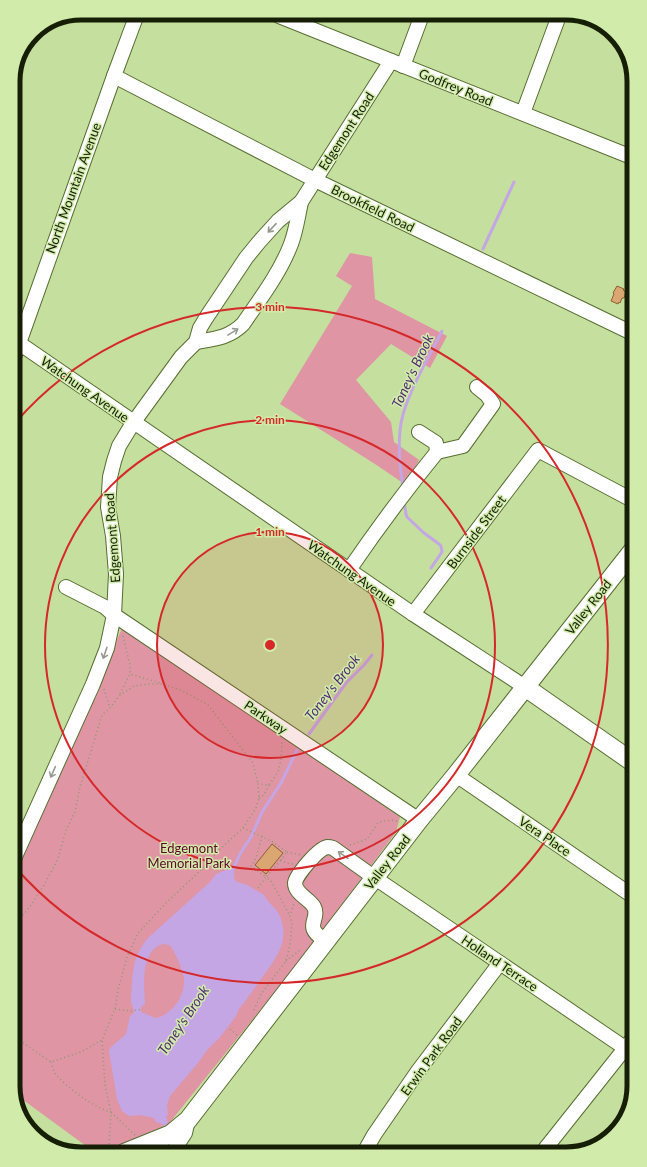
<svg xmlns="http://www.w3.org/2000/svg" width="647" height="1167" viewBox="0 0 647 1167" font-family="Lato,sans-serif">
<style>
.green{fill:#df95a4}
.water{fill:#c4a6e5;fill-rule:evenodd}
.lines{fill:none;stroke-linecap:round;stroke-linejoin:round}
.stream{stroke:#c4a6e5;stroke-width:3}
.building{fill:#daa773;stroke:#8e5f2b}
.minor-casing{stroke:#576e31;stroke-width:16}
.major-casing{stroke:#576e31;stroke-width:20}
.path{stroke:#889d6a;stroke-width:1.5;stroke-dasharray:1 3;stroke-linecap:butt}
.minor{stroke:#fff;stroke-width:14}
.major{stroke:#fff;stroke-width:18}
.oneway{stroke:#969a8f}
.ring{fill:none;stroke:#d62828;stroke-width:2}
.labels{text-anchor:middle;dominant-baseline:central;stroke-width:3;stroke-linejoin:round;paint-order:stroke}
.street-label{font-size:13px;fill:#161f06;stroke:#d1ecaa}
.park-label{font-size:13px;fill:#600328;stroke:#d1ecaa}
.water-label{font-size:14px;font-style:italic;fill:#532b74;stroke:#d1ecaa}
.rim{fill:none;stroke:#161f06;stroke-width:5}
.centre{fill:#d62828;stroke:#d1ecaa;stroke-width:2}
.ring-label{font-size:12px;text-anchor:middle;font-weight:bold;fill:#d62828;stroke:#d1ecaa;stroke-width:3;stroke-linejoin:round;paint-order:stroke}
</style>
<rect width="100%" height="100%" fill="#c4df9e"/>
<g class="green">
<polygon points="350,253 372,257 375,299 447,336 430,368 391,344 356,380 391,422 394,442 419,460 406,485 375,464 280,404 352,286 336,276"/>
<polygon points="123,626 400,817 396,832 298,963 171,1121 169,1124 162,1127 101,1154 97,1154 15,1094 13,1086 13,880"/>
</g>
<path class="water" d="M234,867V877L235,880L237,882L247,885L264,895C267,902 275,907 279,914C291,941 276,958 261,979C254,989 247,999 239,1009L236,1016L221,1036L207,1050L198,1063L170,1096L167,1105L168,1115L166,1116L168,1123L164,1126L160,1123L156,1122L154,1118L140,1115L129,1116L122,1111L117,1099L109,1051L111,1047L126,1034L130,1016L134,1013C134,1008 131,1005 131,1001C131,994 132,988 132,981C134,962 136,953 148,938L210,882L216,874ZM163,944L169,945L172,948C176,956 181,965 183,974C188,993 173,1014 156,1018L141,1012V1007L145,1004C144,986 140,950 163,944Z"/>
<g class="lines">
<g class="stream">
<polyline points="483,249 514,182"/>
<path d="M403,488C400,469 398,449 400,430C403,399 428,359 442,331"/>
<polyline points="404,502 406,514 407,517 424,533 439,544 441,546 442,552 431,568"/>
<polyline points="309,734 346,683 364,665 372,655"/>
<polyline points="233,869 241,852 251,837 262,812 281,783 297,750"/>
</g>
</g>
<g class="building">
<polygon points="617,286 624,289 623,290 626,292 624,298 622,298 620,303 619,302 618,304 611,301 614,294 613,293"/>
<polygon points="272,844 283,853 266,874 255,865"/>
</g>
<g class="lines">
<g class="minor-casing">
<g id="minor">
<polyline points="279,16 634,158"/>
<polyline points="403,66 422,15"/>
<polyline points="114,76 315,180 634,334"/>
<polyline points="523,113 560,13"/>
<polyline points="13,339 413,614 525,687"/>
<path d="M196,342C214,339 229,338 243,324C260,299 280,273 291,244C296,231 298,216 301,202"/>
<polyline points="13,360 114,76 136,17"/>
<polyline points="437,452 463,446 493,404 487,395 477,387"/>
<path d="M349,570C377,529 406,490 437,452L436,443L419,432"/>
<polyline points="66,587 105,607 114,615 419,820"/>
<polyline points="413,614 538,450 634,501"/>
<polyline points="456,775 634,897"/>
<polyline points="13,861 93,684 107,648 114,615 116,574 113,536 108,507 110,477 114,461 119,446 133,423 181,357 196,342 200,328 206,318 246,258 259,242 278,221 301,202 391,61"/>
<path d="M326,941C301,926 321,920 314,907C310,899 295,894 295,883C296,875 318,849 327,847C330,847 330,847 333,848L375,878L625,1048"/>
<polyline points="545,1149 634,1037"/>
<polyline points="365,1151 374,1135 418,1071 500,963"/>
<polyline points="172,1153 185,1133 188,1120"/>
</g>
</g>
<g class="major-casing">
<g id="major">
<polyline points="525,687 634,763"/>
<polyline points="124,1153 171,1134 188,1120 419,820 456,775 634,549"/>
</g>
</g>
<g class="path">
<polyline points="123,636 130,665 130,673"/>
<polyline points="104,689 110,708"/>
<polyline points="120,694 130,674 160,683"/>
<polyline points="259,798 264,795 269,785"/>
<polyline points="243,828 273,842 287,852 281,860 286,863 293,864"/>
<polyline points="262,836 256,858 251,866 266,877 281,860"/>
<polyline points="350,845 367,839 378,823 383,821 392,820 400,822"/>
<polyline points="287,852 301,855"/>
<polyline points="258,888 266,877 271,881 290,916"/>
<polyline points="13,928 17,922 32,904 44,885 58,859 66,830 75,812 80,787 102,715 110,708 120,695 134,686 149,684 161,684 181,690 208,705 253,763 258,784"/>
<polyline points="286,961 300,950"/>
<polyline points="115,1009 131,1011 143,1009"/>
<polyline points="254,1010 261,994 286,961 290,945 292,924 290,916 294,903"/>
<polyline points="230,1029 237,1035"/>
<polyline points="13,1036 51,1062 81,1052 102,1040"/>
<path d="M51,1062C52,1065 53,1070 55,1073C65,1087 95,1108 111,1112L109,1146L114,1145"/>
<polyline points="135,1135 111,1112 105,1085 102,1040 115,1009 118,990 127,957 138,933 166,903 203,868 218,851 243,828 256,808 259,798 258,784 269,785 278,772 281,760 282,742"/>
</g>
<use href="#minor" class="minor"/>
<use href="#major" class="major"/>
</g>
<defs><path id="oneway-shaft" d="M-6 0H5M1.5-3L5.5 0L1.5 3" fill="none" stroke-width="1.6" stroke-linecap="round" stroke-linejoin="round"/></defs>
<g class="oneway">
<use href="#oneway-shaft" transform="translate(272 228) rotate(133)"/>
<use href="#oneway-shaft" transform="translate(233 332) rotate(-31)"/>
<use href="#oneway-shaft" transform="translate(105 653) rotate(109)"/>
<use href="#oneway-shaft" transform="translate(53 772) rotate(114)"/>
<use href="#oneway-shaft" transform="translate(343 855) rotate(-145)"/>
</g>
<circle cx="270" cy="645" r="113" fill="#d62828" fill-opacity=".12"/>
<g class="ring">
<circle cx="270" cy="645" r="113"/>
<circle cx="270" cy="645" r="225"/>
<path d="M15 423A338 338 0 1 1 15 867"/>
</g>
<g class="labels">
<g class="street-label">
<text transform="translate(456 87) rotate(22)">Godfrey Road</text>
<text transform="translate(346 131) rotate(-57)">Edgemont Road</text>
<text transform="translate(73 188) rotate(-70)">North Mountain Avenue</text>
<text transform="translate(373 208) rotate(26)">Brookfield Road</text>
<text transform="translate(85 389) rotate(35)">Watchung Avenue</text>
<text transform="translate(476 532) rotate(-53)">Burnside Street</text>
<text transform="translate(112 538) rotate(-94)">Edgemont Road</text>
<text transform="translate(352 573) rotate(35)">Watchung Avenue</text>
<text transform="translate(588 607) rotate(-52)">Valley Road</text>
<text transform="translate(266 717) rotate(34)">Parkway</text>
<text transform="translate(545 836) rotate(34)">Vera Place</text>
<text transform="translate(387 862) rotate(-52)">Valley Road</text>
<text transform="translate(500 963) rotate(34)">Holland Terrace</text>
<text transform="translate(431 1056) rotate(-54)">Erwin Park Road</text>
</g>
<g class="park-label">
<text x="189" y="848">Edgemont<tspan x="189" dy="15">Memorial Park</tspan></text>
</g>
<g class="water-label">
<text transform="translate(412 371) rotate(-65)">Toney's Brook</text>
<text transform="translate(332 687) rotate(-52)">Toney's Brook</text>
<text transform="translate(183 1020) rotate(-56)">Toney's Brook</text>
</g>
</g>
<path d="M0 0H647V1167H0ZM81 20H566A61 61 0 0 1 627 81V1086A61 61 0 0 1 566 1147H81A61 61 0 0 1 20 1086V81A61 61 0 0 1 81 20Z" fill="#d1ecaa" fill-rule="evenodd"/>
<path class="rim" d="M81 20H566A61 61 0 0 1 627 81V1086A61 61 0 0 1 566 1147H81A61 61 0 0 1 20 1086V81A61 61 0 0 1 81 20Z"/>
<circle cx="270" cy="645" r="6" class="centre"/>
<g class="ring-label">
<text x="270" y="311">3 min</text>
<text x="270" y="424">2 min</text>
<text x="270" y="536">1 min</text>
</g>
</svg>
